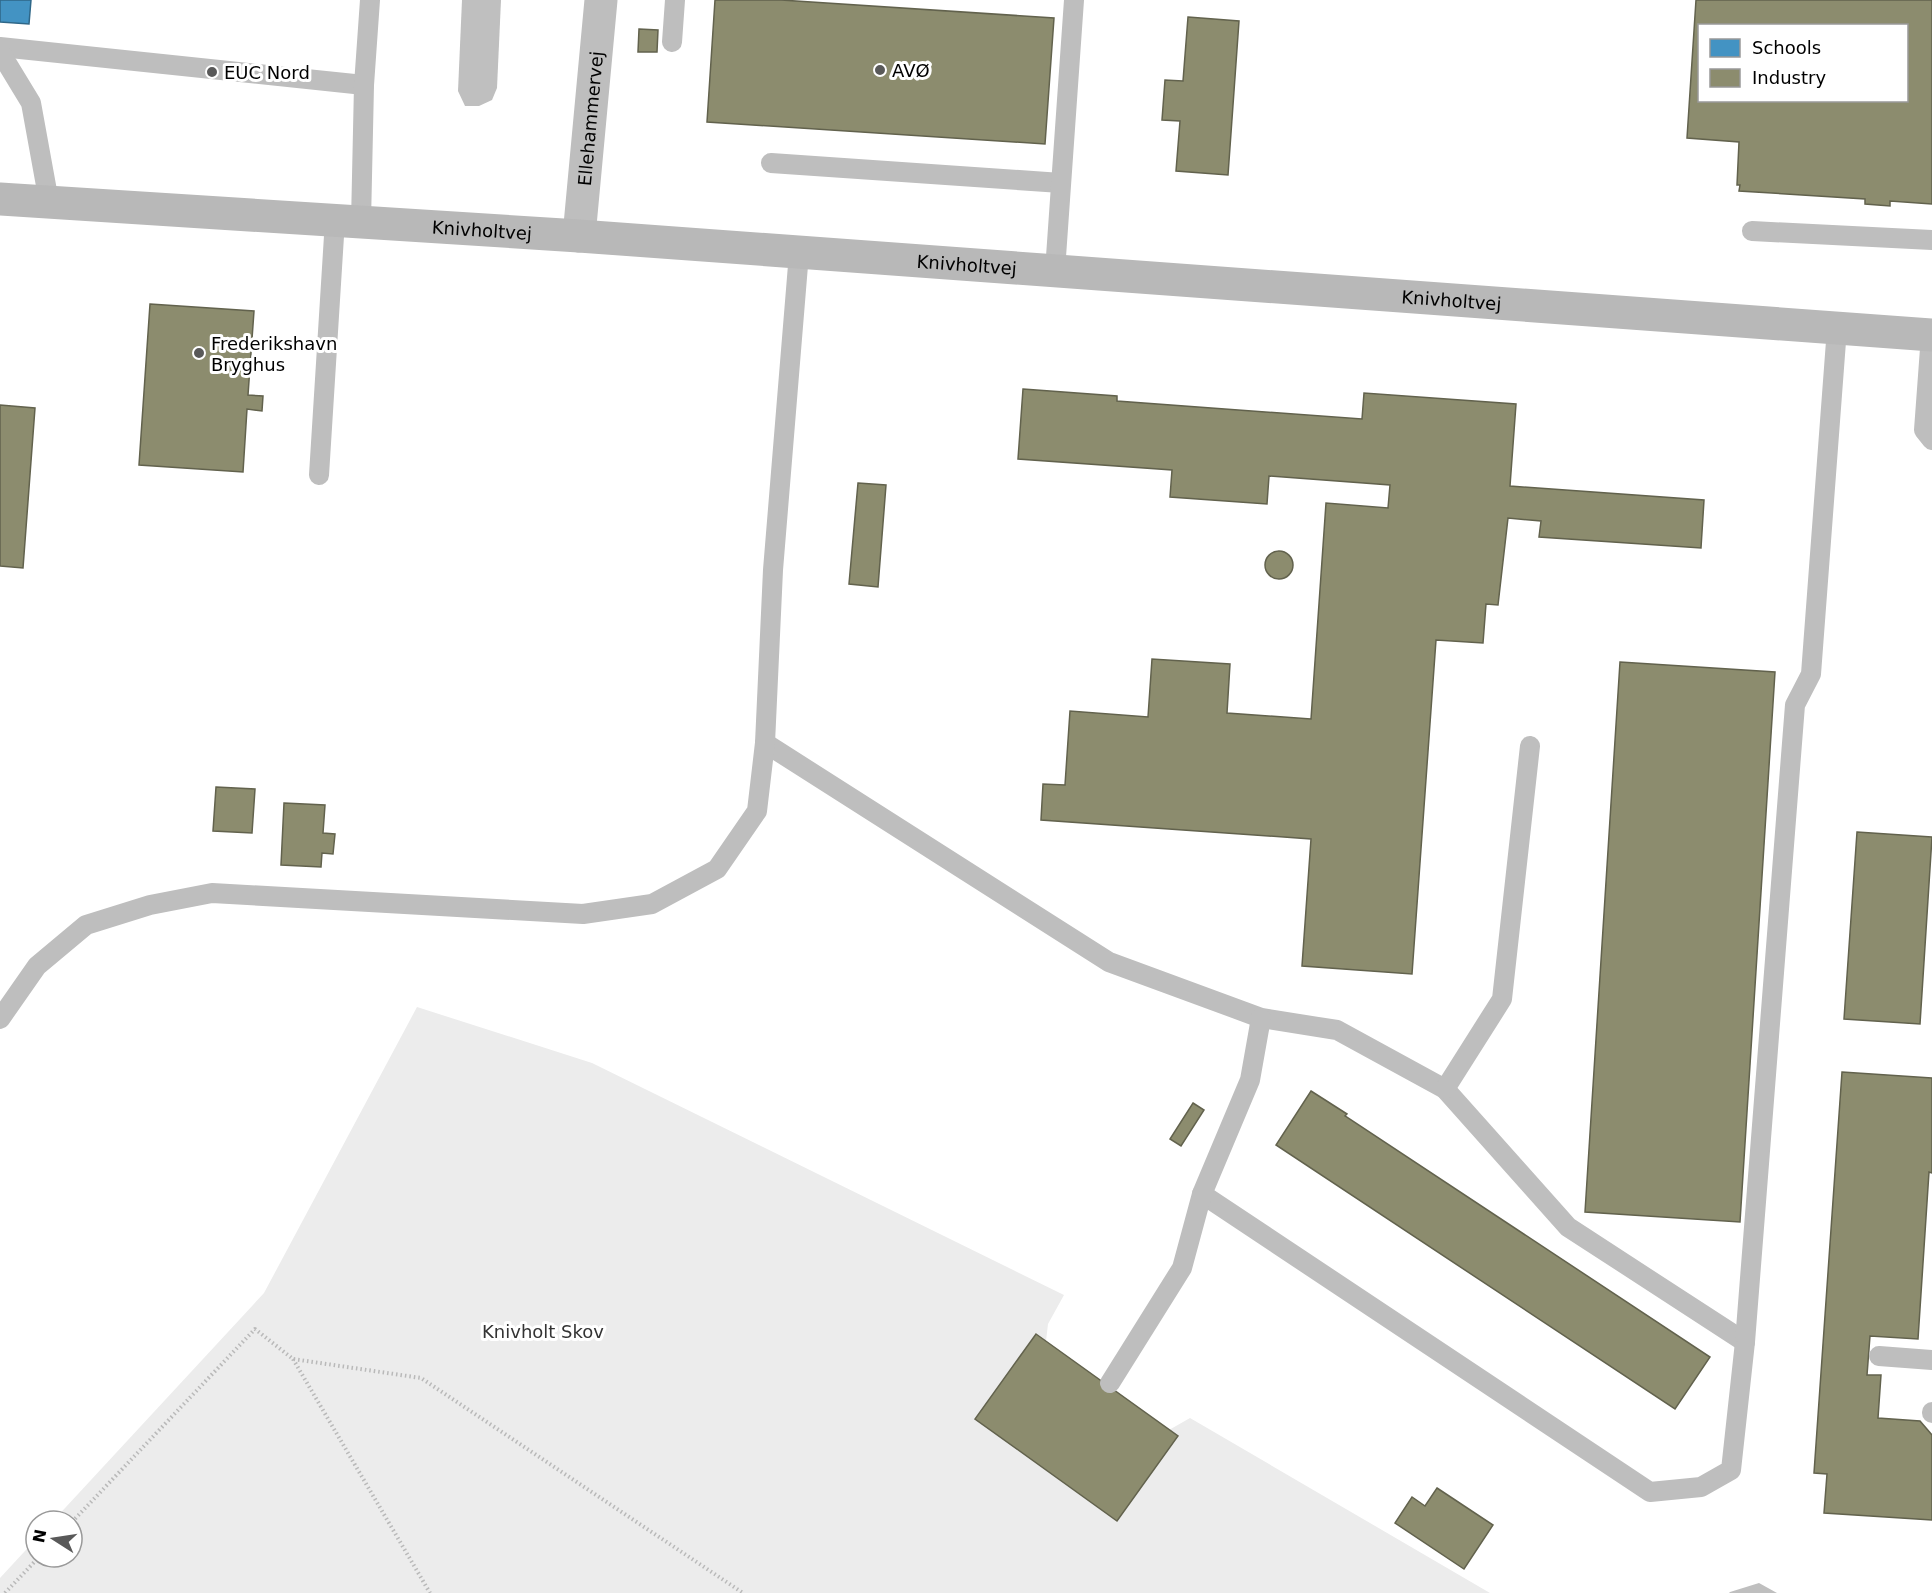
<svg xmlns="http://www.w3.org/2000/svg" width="1932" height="1593" viewBox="0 0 1932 1593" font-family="'DejaVu Sans',sans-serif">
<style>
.green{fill:#ececec}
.water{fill:#bfbfbf}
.schools{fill:#4393c3;stroke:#2f6788;stroke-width:1.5}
.industry{fill:#8c8c6e;stroke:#62624d;stroke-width:1.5;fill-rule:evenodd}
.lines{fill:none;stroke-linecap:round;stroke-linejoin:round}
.path{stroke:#b9b9b9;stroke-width:4;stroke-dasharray:1.5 3;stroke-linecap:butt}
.lane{stroke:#bebebe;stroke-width:20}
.street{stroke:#bebebe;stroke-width:33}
.secondary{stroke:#b8b8b8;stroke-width:33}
.poi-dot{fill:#595959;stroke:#fff;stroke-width:2}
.labels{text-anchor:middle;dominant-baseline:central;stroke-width:6;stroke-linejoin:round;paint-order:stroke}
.poi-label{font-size:18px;fill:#000;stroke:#fff;text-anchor:start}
.street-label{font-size:18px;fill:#000;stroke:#fff}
.park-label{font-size:18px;fill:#333;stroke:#fff}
</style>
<rect width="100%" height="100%" fill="#fff"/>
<polygon class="green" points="417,1007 592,1063 1064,1295 1048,1324 1046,1341 1036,1334 975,1419 1117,1521 1178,1436 1169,1430 1190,1418 1490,1593 0,1593 0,1578 36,1539 36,1557 72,1557 72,1521 53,1521 264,1293"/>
<g class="water">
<polygon points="462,0 501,0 497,88 492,100 479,106 465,106 458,91"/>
<polygon points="1759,1583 1777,1593 1729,1593 1730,1592"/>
</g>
<polygon class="schools" points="0,0 31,0 29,24 0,22"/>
<g class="industry">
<polygon points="715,0 781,0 1054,18 1045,144 707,122"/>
<path d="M1696,0H1932V204L1890,201V206L1865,204V199L1739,191L1740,185H1737L1739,142L1687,138ZM1700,26H1906V100H1700Z"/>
<polygon points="1188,17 1239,21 1228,175 1176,171 1180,121 1162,120 1165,80 1183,81"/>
<polygon points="639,29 658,30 657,52 638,52"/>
<polygon points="150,304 254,311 248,395 263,396 262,411 247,409 243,472 139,465"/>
<polygon points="1023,389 1117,396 1117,401 1362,419 1364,393 1516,404 1510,486 1704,500 1701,548 1539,537 1541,521 1508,518 1498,605 1486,604 1483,643 1436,640 1412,974 1302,966 1311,839 1041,820 1043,784 1065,785 1070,711 1148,717 1152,659 1230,664 1227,713 1311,719 1326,503 1388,508 1390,485 1269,476 1267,504 1170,497 1172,470 1018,459"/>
<polygon points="0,405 35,408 23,568 0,566"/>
<polygon points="858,483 886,485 878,587 849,584"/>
<circle cx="1279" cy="565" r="14"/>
<polygon points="1620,662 1775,672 1740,1222 1585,1212"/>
<polygon points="216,787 255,789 252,833 213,831"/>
<polygon points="284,803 325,805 323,833 335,834 333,854 322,853 321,867 281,865"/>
<polygon points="1857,832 1932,837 1920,1024 1844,1019"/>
<polygon points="1842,1072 1932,1078 1932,1173 1929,1172 1918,1339 1870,1336 1867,1375 1881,1375 1878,1418 1920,1421 1932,1435 1932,1520 1824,1513 1827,1474 1814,1473"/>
<polygon points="1311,1091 1347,1114 1345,1116 1710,1357 1675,1409 1276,1145"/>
<polygon points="1193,1103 1204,1110 1181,1146 1170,1139"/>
<polygon points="1036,1334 1178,1436 1117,1521 975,1419"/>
<polygon points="1437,1488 1493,1525 1464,1569 1395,1523 1412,1497 1425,1506"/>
</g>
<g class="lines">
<g class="path">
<polyline points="293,1359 430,1593"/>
<polyline points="72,1522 255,1329 293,1359 421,1378 743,1593"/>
<polyline points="5,1593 39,1557"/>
</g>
<g class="lane">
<polyline points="672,42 675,0"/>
<polyline points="0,47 364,85"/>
<polyline points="0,52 31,103 49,202"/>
<polyline points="771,163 1061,183"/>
<polyline points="361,222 364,85 370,0"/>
<polyline points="1752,231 1932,240"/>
<polyline points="1055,271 1074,0"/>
<polyline points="1931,335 1924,430 1932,440"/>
<polyline points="319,475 335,220"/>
<polyline points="765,743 1109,962 1261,1018 1337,1030 1445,1089 1568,1227 1745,1342"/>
<polyline points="0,1019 37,966 86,925 150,905 212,893 583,914 652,904 717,869 757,811 765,743 773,570 799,253"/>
<polyline points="1445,1089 1502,999 1530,746"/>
<polyline points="1202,1194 1650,1492 1701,1487 1731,1470 1745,1342 1795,705 1811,674 1837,328"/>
<polyline points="1879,1356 1932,1360"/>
<polyline points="1110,1383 1182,1268 1202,1194 1250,1080 1261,1018"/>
<polyline points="1932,1413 1932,1412"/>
</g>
<path class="street" id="s1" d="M579,236L601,0"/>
<path class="secondary" id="s2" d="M0,199L579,236L1932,335"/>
</g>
<g class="poi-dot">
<circle cx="880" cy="70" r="6"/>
<circle cx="212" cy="72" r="6"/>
<circle cx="199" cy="353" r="6"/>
</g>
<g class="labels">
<g class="poi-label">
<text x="892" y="70">AVØ</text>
<text x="224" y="72">EUC Nord</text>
<text x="211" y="343">Frederikshavn<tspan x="211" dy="21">Bryghus</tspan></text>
</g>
<g class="street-label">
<text stroke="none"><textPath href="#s1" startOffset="118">Ellehammervej</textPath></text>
<text stroke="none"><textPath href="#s2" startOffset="483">Knivholtvej</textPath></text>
<text stroke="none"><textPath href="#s2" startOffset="969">Knivholtvej</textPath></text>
<text stroke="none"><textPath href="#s2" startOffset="1455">Knivholtvej</textPath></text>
</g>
<g class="park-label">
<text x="543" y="1331">Knivholt Skov</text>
</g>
</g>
<rect x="1698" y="24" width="210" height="78" fill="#ffffff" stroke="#999999" stroke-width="1.5"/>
<rect x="1710" y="39" width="30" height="18" fill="#4393c3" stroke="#999999" stroke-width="1.5"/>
<text x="1752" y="54" font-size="18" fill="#000000">Schools</text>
<rect x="1710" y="69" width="30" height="18" fill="#8c8c6e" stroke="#999999" stroke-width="1.5"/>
<text x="1752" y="84" font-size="18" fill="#000000">Industry</text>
<g transform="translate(54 1539) rotate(282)"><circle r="28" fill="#ffffff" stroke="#999999" stroke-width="1.5"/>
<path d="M0-4.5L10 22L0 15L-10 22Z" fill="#595959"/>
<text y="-9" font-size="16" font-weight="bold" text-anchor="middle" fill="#000000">N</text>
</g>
</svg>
